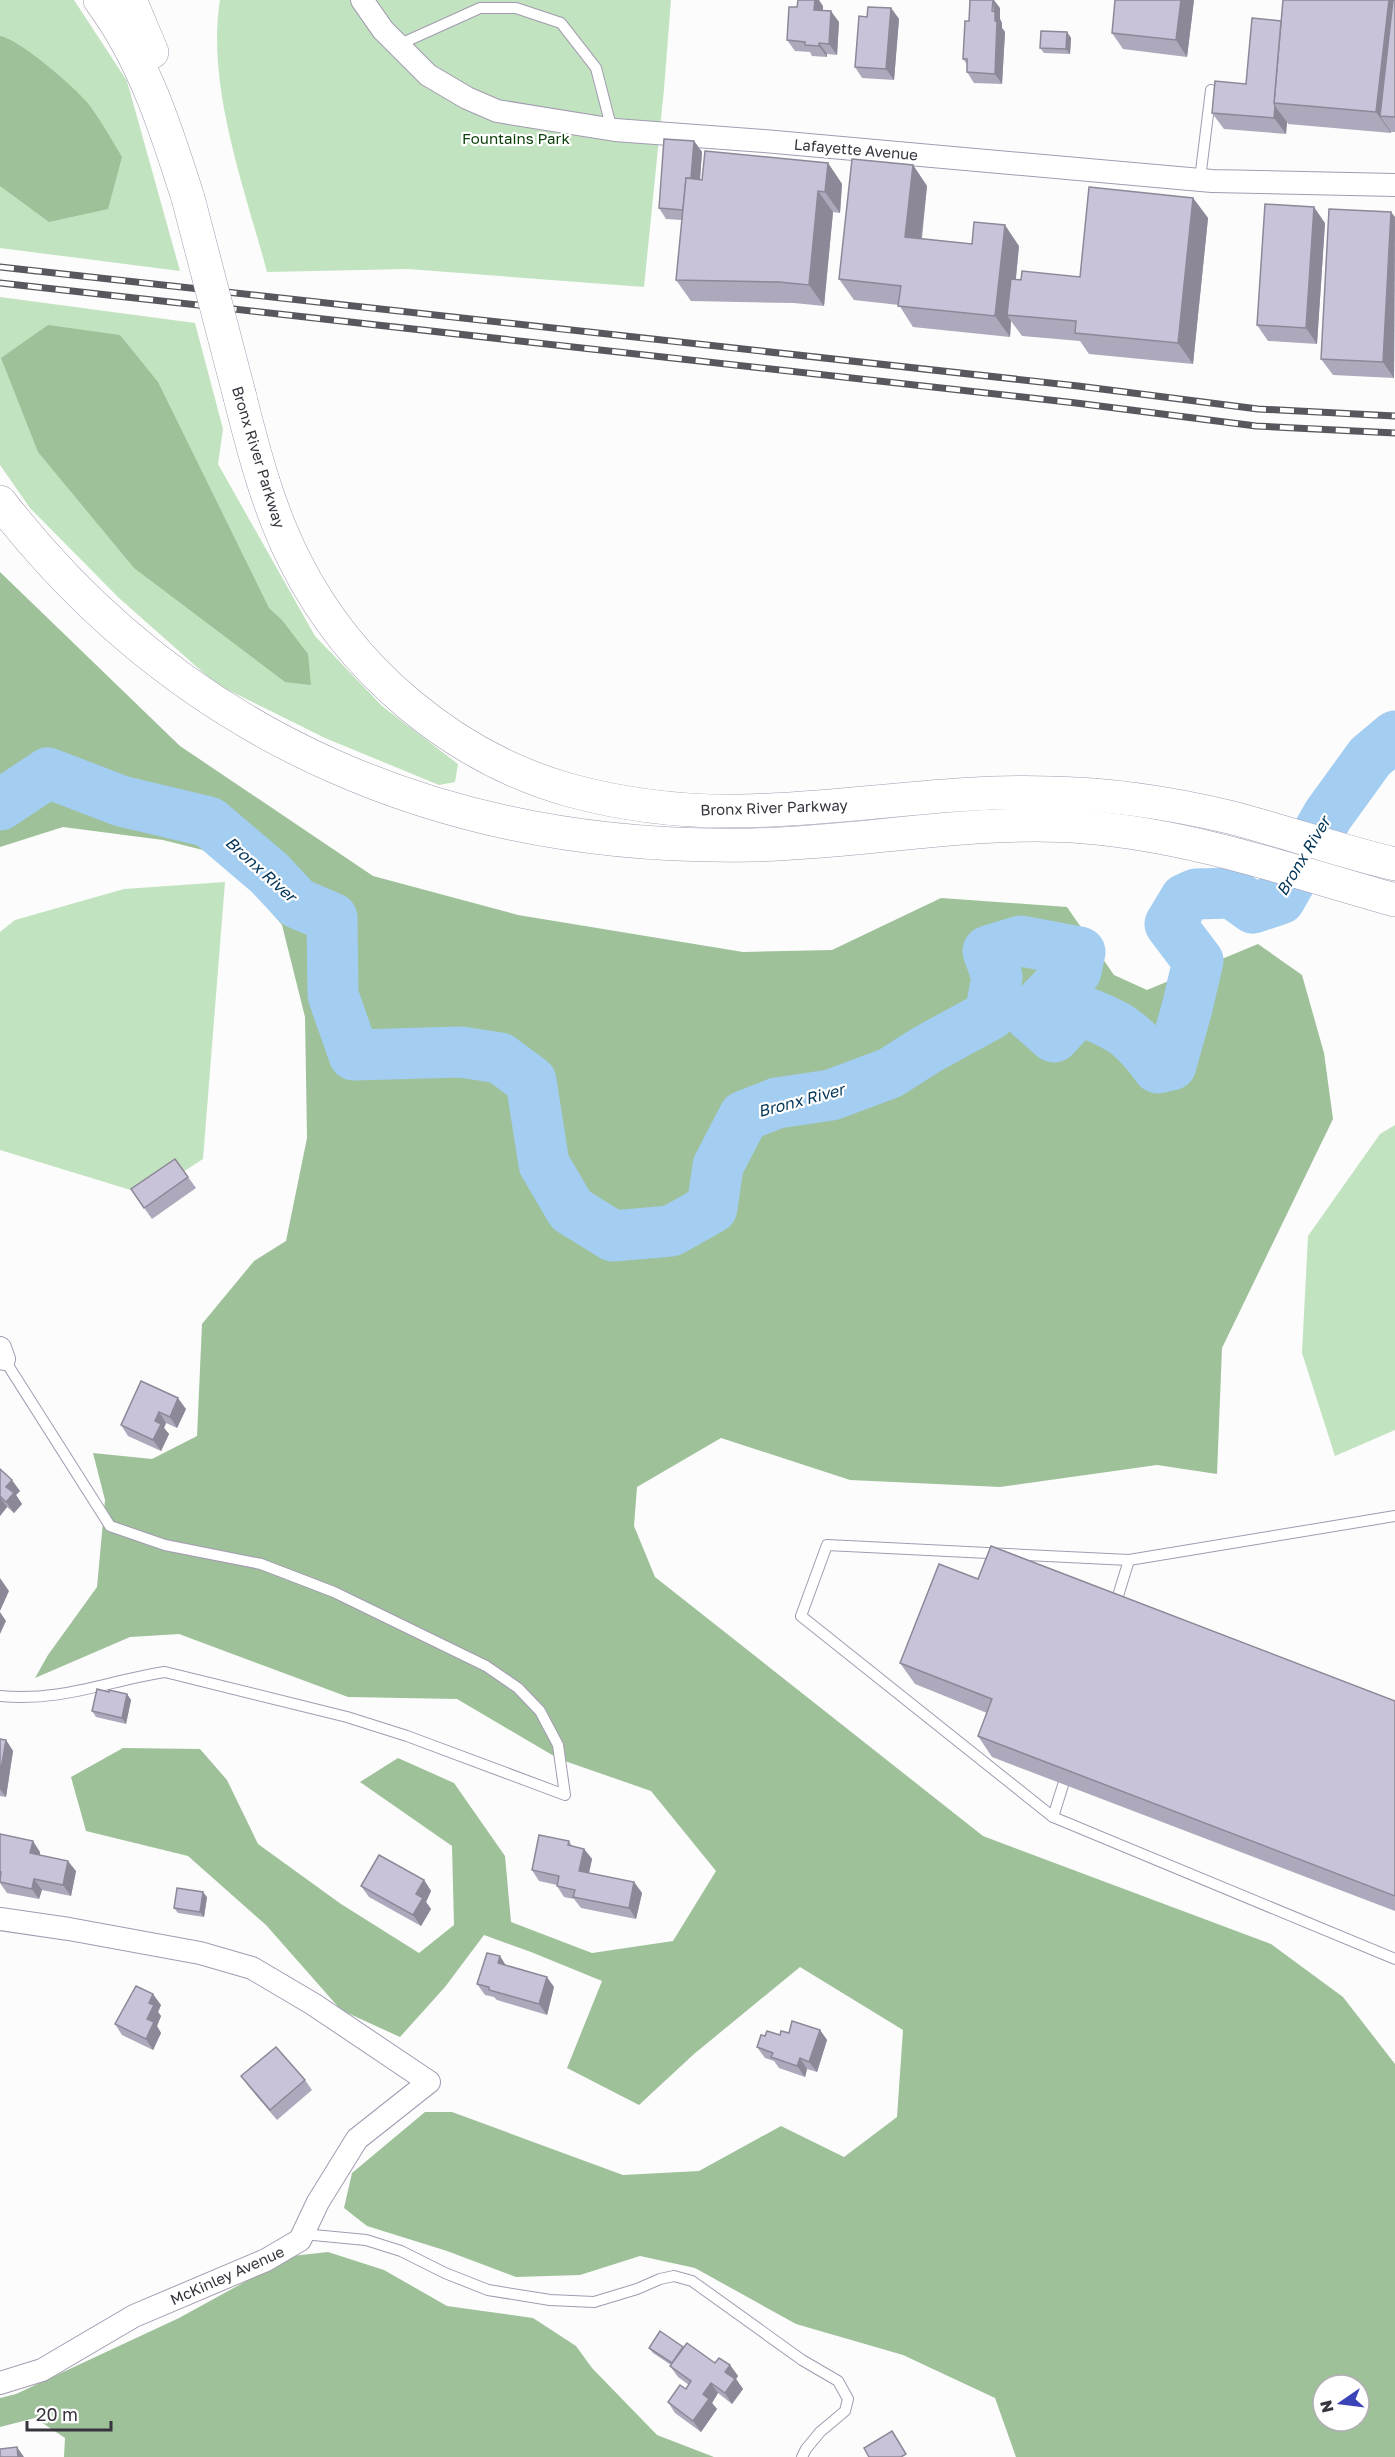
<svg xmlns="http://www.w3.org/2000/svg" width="1395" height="2457" viewBox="0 0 1395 2457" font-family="'Golos Text',sans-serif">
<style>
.green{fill:#c2e3bf}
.forest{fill:#9ec19a;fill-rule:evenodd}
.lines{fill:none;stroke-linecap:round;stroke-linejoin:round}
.river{stroke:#a3cdf1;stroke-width:51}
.lane-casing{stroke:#a29bb1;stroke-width:12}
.street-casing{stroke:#a29bb1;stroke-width:24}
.highway-casing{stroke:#a29bb1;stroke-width:34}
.lane{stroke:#fff;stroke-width:10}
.street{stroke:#fff;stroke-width:22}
.highway{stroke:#fff;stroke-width:33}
.rail-casing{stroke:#59575e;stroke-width:7}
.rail{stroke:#fff;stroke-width:4.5;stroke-dasharray:14;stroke-linecap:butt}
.highway-bridge-casing{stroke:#a29bb1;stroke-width:34;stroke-linecap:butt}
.highway-bridge{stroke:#fff;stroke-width:33}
.wall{fill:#ada8bb}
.shaded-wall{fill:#8d8898}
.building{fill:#c9c3d9;stroke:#8d8898;stroke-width:1.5}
.labels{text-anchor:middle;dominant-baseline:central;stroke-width:4.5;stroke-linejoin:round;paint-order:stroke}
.park-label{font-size:15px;fill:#0e400a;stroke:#fff}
.street-label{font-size:15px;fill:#37343d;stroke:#fff}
.water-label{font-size:16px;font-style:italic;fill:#023557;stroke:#fff}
</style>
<rect width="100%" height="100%" fill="#fcfcfc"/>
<g class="green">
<polygon points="0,0 74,0 127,81 180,271 0,248"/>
<path d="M220,0H671L664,89L644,287L408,269L267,272C245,189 206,86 220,0Z"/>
<polygon points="0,297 195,323 223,429 218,464 315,636 382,706 458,764 455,782 439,785 325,738 216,684 119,598 30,508 0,465"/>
<polygon points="225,882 203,1159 147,1195 0,1150 0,932 15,920 124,889"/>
<polygon points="1395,1125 1395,1430 1335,1456 1302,1353 1308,1236 1380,1134"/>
</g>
<g class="forest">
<path d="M0,36C19,39 72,85 86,101C100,118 111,139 122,157L108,209L49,222L0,186Z"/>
<polygon points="48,325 120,335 158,382 269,608 282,620 308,654 311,685 285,682 134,568 38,452 1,358"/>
<path d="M0,572L180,746L373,876L518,915L743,952L832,950L941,898L1067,907L1114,975L1147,990L1258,944L1302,975L1324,1053L1333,1119L1222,1348L1217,1474L1157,1465L1000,1487L850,1480L721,1438L637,1487L634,1526L655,1577L983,1836L1271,1944L1343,1997L1395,2064V2457H1016L995,2398L903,2355L796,2324L695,2268L640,2256L580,2275L516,2277L447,2251L367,2226L344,2208L352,2173L425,2112H452L623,2175L699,2171L781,2126L844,2157L897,2117L903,2030L800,1967L694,2054L639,2105L567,2068L602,1981L531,1952L484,1935L445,1987L400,2037L341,2010L266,1925L188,1856L86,1831L71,1777L123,1748L200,1749L227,1780L258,1844L341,1904L419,1953L454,1925L452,1846L360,1782L398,1758L454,1783L505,1856L511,1922L592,1953L673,1941L716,1871L651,1791L559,1759L457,1699L348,1697L179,1634L130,1637L35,1678L48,1655L97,1587L105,1500L93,1453L152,1459L197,1436L202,1324L254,1261L286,1241L307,1138L305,1017L282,925L223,855L163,840L63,827L0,847ZM1323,2385H1359V2421H1323Z"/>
<polygon points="328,2252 384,2270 447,2306 533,2318 576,2346 592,2368 657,2435 714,2457 64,2457 65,2438 35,2418 0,2427 0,2398 16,2394 179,2318 292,2256"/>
</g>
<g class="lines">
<path class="river" d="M0,805L48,773L121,801L209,822L269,873L297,903L332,918L333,995L354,1055L461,1052L500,1058L531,1081L544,1164L571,1210L613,1236L671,1231L712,1208L718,1166L744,1116L777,1103L831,1095L890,1073L926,1050L990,1015L997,977L988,951L1021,941L1080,952L1076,971L1055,988L1029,1015L1054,1037L1079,1010C1119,1025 1133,1033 1158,1068L1171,1065L1187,1008L1198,961L1170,924L1185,899L1196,894L1232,893L1253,908L1280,899L1328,815L1370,757L1395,736"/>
<g class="lane-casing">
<g id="lane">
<polyline points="398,45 480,8 516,8 561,23 596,68 612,130"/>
<polyline points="1200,179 1211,90"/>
<polyline points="1395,1516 1129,1560 827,1545 801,1616 1053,1817 1395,1959"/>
<polyline points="1114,1609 1129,1560"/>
<path d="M0,1696C62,1702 106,1681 165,1672L347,1717L407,1736L565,1795L558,1745L540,1711L518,1688L486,1666L334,1592L261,1564L165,1545L110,1526L4,1359"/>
<polyline points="1053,1817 1063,1785"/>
<polyline points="303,2234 366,2240 401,2251 445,2273 488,2290 550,2300 594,2302 637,2289 660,2279 674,2276 692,2281 802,2360 838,2381 848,2399 845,2411 820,2432 806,2449 802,2457"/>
</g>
</g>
<g class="street-casing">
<g id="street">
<polyline points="362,0 383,30 428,75 467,98 497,111 615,130 764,141 1212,181 1395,185"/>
<polyline points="0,1348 4,1359"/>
<polyline points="0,1919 69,1929 200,1953 252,1968 313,2004 429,2082 357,2139 318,2202 300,2240 266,2260 134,2316 42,2370 0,2383"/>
</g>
</g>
<g class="highway-casing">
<g id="highway">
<path d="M100,0C144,59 166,129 188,198"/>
<polyline points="130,0 152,52"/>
<path d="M240,397C254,453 269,510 295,561C349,669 452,757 569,790C624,805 683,812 740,811C844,810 947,789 1051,793C1111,794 1170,803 1229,817C1284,831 1339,851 1395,864"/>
<path d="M0,502C186,742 451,851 751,845C862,843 974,818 1085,827C1194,836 1291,871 1395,900"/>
</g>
</g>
<use href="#lane" class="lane"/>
<use href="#street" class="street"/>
<use href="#highway" class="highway"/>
<g class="rail-casing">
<g id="rail">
<polyline points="0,267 1078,386 1258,409 1395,416"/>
<polyline points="0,283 1076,403 1256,426 1395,433"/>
</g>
</g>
<use href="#rail" class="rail"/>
<g class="highway-bridge-casing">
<polyline id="highway-bridge" points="188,198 240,397"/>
</g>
<use href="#highway-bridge" class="highway-bridge"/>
</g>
<g class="wall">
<polygon points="1194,0 1187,57 1123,49 1112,33"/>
<polygon points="1395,0 1395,132 1391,132 1391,133 1288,124 1287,122 1286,134 1224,129 1212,113 1246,84 1281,21"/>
<polygon points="823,6 823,10 839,22 837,55 827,54 827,57 812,56 810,52 795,51 787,40 797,7"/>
<polygon points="891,8 899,19 894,80 862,78 855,67 867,17"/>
<polygon points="1000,8 1000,19 1002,23 1002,28 1005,32 1002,84 974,83 967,72 967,64 963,59"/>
<polygon points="1067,32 1071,38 1070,54 1044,53 1040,48"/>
<polygon points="694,141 702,152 700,179 828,163 842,184 840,213 833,212 824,306 794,303 691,301 676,280 682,220 666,219 659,208"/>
<polygon points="913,165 927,186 922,239 972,244 1019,246 1016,279 1080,277 1193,198 1208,218 1193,364 1089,354 1080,341 1022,336 1011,321 1010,337 913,327 899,305 854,300 839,279"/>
<polygon points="1395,217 1394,378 1333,375 1321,359"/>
<polygon points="1325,223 1317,344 1268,341 1257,325"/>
<polygon points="175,1159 196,1188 152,1219 131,1189"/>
<polygon points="141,1381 186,1409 177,1428 166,1423 164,1428 169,1434 161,1451 128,1436 121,1425"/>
<polygon points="0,1469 20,1491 16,1495 22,1504 14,1513 7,1507 0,1516"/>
<polygon points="978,1579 1395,1701 1395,1911 992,1757 978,1736 987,1713 915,1684 900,1663"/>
<polygon points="127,1694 131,1700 126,1724 96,1717 92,1711"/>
<polygon points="0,1739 6,1740 13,1751 6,1797 0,1796"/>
<polygon points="0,1834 40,1852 40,1855 76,1871 71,1896 42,1890 39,1899 7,1893 0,1883"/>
<polygon points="569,1841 572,1846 584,1849 592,1859 589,1873 634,1882 642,1893 636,1919 581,1908 574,1899 564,1897 557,1886 557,1885 539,1881 532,1870"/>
<polygon points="424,1880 431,1891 426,1902 431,1909 421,1926 369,1897 361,1886"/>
<polygon points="207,1897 204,1917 178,1913 174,1908"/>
<polygon points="506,1965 554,1987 547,2015 497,2000 494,1997 485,1995 477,1984"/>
<polygon points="161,2005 158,2012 161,2016 157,2026 161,2033 153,2050 122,2035 115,2024"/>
<polygon points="820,2030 827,2040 817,2072 807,2069 805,2077 779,2068 774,2061 765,2058 757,2047 765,2036 780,2035 789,2033"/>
<polygon points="241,2076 305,2080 312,2090 277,2120 249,2087"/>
<polygon points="649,2348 683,2348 715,2363 730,2365 738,2376 736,2379 743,2389 732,2404 718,2393 712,2403 717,2409 701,2432 675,2413 668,2402 686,2389 689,2385 678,2377 670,2366 671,2365 653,2353"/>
</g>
<g class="shaded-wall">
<polygon points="815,0 819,0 823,6 822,21 814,10"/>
<polygon points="993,0 994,0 1000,8 1000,19 1002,23 1002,28 1005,32 1002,84 995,74"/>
<polygon points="1181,0 1194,0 1187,57 1176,40"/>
<polygon points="1389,0 1395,0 1380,116 1391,132 1391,133 1376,112"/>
<polygon points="891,8 899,19 894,80 886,69"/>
<polygon points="831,11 839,22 837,55 829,44"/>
<polygon points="1067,32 1071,38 1070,54 1066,49"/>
<polygon points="819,43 827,54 827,57 819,46"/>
<polygon points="1275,106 1287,122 1286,134 1274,118"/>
<polygon points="694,141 702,152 697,221 689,210"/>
<polygon points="828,163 842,184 840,213 825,192"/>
<polygon points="913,165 927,186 919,258 905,237"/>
<polygon points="818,191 833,212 824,306 809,285"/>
<polygon points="1193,198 1208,218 1193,364 1178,343"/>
<polygon points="1314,207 1325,223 1317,344 1306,328"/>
<polygon points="1391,212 1395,217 1394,378 1383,362"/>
<polygon points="1005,225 1019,246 1012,315 1007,315 1011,321 1010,337 995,316"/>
<polygon points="178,1398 186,1409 177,1428 170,1417"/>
<polygon points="159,1412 166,1423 164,1428 169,1434 161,1451 153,1440 155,1421"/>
<polygon points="12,1480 20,1491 16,1495 22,1504 14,1513 6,1502 6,1487"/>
<polygon points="0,1497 7,1507 0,1516"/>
<polygon points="0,1578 9,1591 0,1611"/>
<polygon points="0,1612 6,1621 0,1634"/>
<polygon points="127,1694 131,1700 126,1724 122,1718"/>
<polygon points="6,1740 13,1751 6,1797 0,1789 0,1775"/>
<polygon points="33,1841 40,1852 38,1863 30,1853"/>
<polygon points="584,1849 592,1859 587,1882 579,1871"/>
<polygon points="68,1861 76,1871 71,1896 63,1885"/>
<polygon points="34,1879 42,1890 39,1899 32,1889"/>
<polygon points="424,1880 431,1891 426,1902 431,1909 421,1926 413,1915 416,1894"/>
<polygon points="634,1882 642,1893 636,1919 629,1908"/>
<polygon points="203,1892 207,1897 204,1917 200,1912"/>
<polygon points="500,1956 507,1967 498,1963"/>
<polygon points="547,1977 554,1987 547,2015 539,2004"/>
<polygon points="153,1994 161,2005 158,2012 161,2016 157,2026 161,2033 153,2050 146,2039 149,2003"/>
<polygon points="820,2030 827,2040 817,2072 809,2062"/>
<polygon points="800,2058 807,2069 805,2077 797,2066"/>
<polygon points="730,2365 738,2376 736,2379 743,2389 732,2404 725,2393 725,2372"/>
<polygon points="711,2383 718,2393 712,2403 717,2409 701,2432 693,2421 703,2394"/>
<polygon points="17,2447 24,2457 18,2457"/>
</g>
<g class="building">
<polygon points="798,0 815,0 814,10 831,11 829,44 819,43 819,46 805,45 805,42 787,40 789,7 797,7"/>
<polygon points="970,0 993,0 992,11 995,12 995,21 997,21 995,74 967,72 967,59 963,59 965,21 969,21"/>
<polygon points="1115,0 1181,0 1176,40 1112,33"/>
<polygon points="1283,0 1389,0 1376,112 1274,103"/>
<polygon points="1393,0 1395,0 1395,117 1380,116"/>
<polygon points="868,7 891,8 886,69 855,67 859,16 867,17"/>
<polygon points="1252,18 1281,21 1274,103 1275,106 1274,118 1212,113 1215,81 1246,84"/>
<polygon points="1041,31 1067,32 1066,49 1040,48"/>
<polygon points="664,139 694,141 691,178 686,178 683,210 659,208"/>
<polygon points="705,151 828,163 825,192 818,191 809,285 779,282 676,280 686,178 702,180"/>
<polygon points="852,159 913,165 905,237 972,244 974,222 1005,225 995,316 898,306 901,286 839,279"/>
<polygon points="1089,187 1193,198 1178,343 1075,333 1076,321 1007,315 1011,279 1021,280 1022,271 1080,277"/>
<polygon points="1265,204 1314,207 1306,328 1257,325"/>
<polygon points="1329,209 1391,212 1383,362 1321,359"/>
<polygon points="175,1159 188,1177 144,1208 131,1189"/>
<polygon points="141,1381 178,1398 170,1417 159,1412 155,1421 161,1424 153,1440 121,1425"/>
<polygon points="0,1469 12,1480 6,1487 14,1493 6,1502 0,1496"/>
<polygon points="991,1546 1395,1701 1395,1896 978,1736 992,1699 900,1663 939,1564 978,1579"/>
<polygon points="97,1689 109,1692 109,1690 127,1694 122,1718 92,1711"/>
<polygon points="0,1739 6,1740 0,1775"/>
<polygon points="0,1834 33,1841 30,1853 68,1861 63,1885 34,1879 32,1889 0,1882 1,1872 0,1872"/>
<polygon points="539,1835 569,1841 568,1845 584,1849 579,1871 634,1882 629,1908 573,1897 575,1890 557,1886 559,1876 532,1870"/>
<polygon points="379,1855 424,1880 416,1894 423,1898 413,1915 361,1886"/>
<polygon points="177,1888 203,1892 200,1912 174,1908"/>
<polygon points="487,1953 500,1956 498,1963 547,1977 539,2004 489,1990 489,1987 477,1984"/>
<polygon points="136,1986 153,1994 149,2003 154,2005 147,2019 154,2022 146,2039 115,2024"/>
<polygon points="792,2021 820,2030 809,2062 800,2058 797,2066 771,2057 773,2053 757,2047 761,2035 765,2036 767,2031 780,2035 781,2031 789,2033"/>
<polygon points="276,2047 305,2080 270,2110 241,2076"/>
<polygon points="660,2331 683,2347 672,2363 649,2348"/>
<polygon points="687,2343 715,2363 719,2358 730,2365 725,2372 735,2379 725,2393 711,2383 703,2394 709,2399 693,2421 668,2402 680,2385 686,2389 691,2381 670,2366"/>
<polygon points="892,2431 906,2454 901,2457 869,2457 864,2448"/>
<polygon points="17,2447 18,2457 0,2457 0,2449"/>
</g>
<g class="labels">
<g class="park-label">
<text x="516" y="138">Fountains Park</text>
</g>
<g class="street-label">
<text transform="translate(856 149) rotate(5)">Lafayette Avenue</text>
<text transform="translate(259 457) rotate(73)">Bronx River Parkway</text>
<text transform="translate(774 807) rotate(-2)">Bronx River Parkway</text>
<text transform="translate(227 2275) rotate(-24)">McKinley Avenue</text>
</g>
<g class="water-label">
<text transform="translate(1303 856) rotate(-59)">Bronx River</text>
<text transform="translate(261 869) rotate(42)">Bronx River</text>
<text transform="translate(801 1100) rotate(-15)">Bronx River</text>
</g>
</g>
<g transform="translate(1341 2403) rotate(256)"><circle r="28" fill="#ffffff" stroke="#afaeb1" stroke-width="1.5"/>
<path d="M0-4.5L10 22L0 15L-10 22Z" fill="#3a43b7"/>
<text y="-9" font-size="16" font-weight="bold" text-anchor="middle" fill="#37343d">N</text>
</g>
<path d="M27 2421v9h84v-9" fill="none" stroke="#37343d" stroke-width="3"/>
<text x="36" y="2421" font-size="18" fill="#37343d" stroke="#ffffff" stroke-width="4.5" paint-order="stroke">20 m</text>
</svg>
